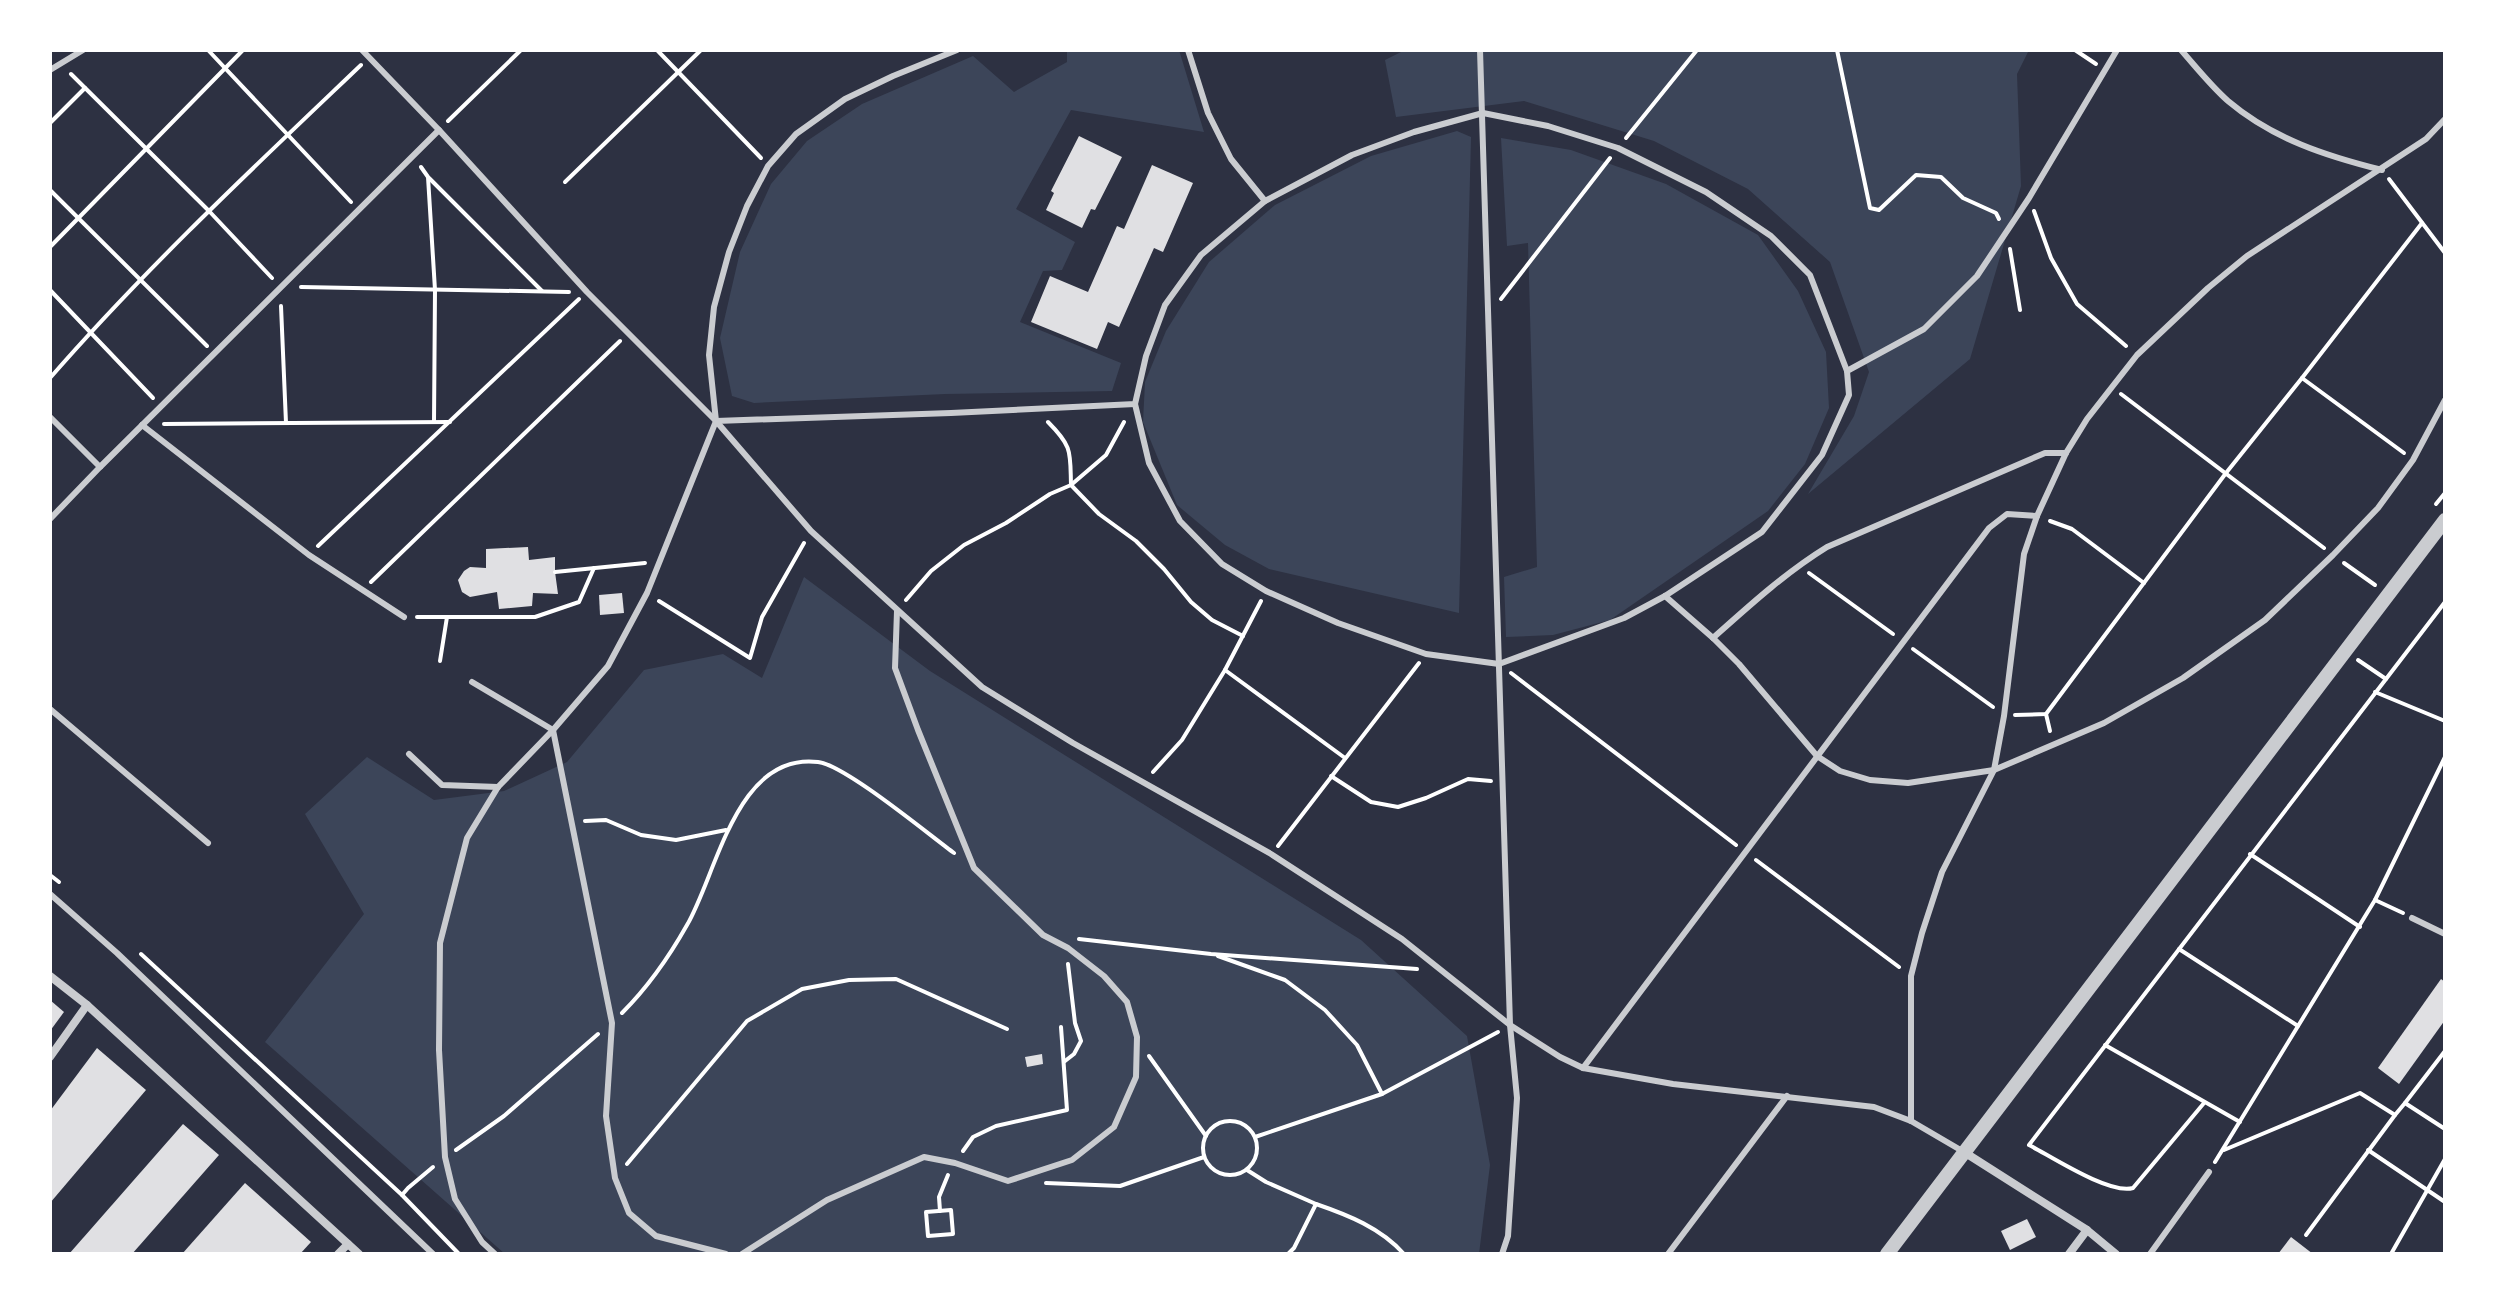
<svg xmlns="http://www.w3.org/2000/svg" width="2495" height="1304" viewBox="0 0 2495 1304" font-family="'Space Grotesk',sans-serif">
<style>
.green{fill:#3c4559}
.building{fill:#e0e0e3}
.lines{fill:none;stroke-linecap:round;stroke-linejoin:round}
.path{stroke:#fff;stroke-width:4}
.service{stroke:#caccd0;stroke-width:6}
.minor{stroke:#caccd0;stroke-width:8}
.tertiary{stroke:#caccd0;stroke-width:14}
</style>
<rect width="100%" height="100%" fill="#2d3142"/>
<g class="green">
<polygon points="1067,50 1179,50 1204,132 1071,110 1016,209 1075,242 1062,270 1043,271 1020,322 1121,363 1112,391 945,394 754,403 732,396 720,338 740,252 771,184 807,141 862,104 973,56 1014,92 1067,62"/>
<polygon points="1405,50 2029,50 2017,74 2021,186 1970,359 1808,494 1854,416 1869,372 1830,262 1748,189 1654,141 1524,101 1396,117 1385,60"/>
<polygon points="1457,131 1471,137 1459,613 1269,569 1225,545 1177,505 1143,422 1145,382 1166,331 1209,262 1275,205 1371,156"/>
<polygon points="1501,138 1571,150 1666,184 1758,235 1798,291 1826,352 1829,408 1805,464 1768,511 1610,620 1553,635 1506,637 1504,577 1537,567 1528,243 1507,246"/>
<polygon points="804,577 930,671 1361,940 1467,1036 1490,1165 1479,1254 505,1254 265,1042 364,914 305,814 367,757 434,800 504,791 567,762 644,670 723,654 762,678"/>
</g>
<g class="building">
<polygon points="1079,136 1122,157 1095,210 1091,209 1082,228 1046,210 1054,193 1051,191"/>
<polygon points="1152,165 1193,183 1163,252 1154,248 1119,327 1108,322 1097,349 1031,322 1050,276 1088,292 1117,226 1124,229"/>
<polygon points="528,547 529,560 555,557 555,572 558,594 533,593 532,606 499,609 497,592 470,597 462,592 458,580 464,571 470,567 486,568 486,549"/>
<polygon points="622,593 624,613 600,615 599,595"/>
<polygon points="2441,979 2445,982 2445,1020 2399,1084 2378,1068"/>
<polygon points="50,1000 64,1012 50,1031"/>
<polygon points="97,1048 146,1090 50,1203 50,1111"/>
<polygon points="1042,1054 1043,1064 1027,1067 1025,1057"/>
<polygon points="183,1124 219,1155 132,1254 69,1254"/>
<polygon points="245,1183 311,1242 300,1254 182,1254"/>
<polygon points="2027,1219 2036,1237 2010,1250 2001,1231"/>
<polygon points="2291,1237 2313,1254 2278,1254"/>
</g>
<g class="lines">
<g class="path">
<polyline points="208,50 351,202"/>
<polyline points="657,50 761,158"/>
<polyline points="1837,50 1870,208 1879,210 1916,175 1941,177 1963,198 1996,213 1999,219"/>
<polyline points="2075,50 2096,64"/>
<polyline points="71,74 209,211 272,278"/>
<polyline points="448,121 521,50"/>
<polyline points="50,123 85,88"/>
<polyline points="1626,138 1697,50"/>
<polyline points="421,167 428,177 435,290 434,422"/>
<polyline points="429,178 542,291"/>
<polyline points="2389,179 2445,253"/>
<polyline points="565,182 701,50"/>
<polyline points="50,190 207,346"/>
<polyline points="2034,211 2051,258 2077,304 2126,346"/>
<polyline points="50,247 243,50"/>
<polyline points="2010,249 2020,310"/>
<polyline points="301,287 569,292"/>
<polyline points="50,290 153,398"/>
<polyline points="1501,299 1610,158"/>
<polyline points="281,306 286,423"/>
<path d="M50,378C147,267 254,167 361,65"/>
<polyline points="2302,378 2404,453"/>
<polyline points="2121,394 2324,548"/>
<path d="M1048,422C1073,447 1070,452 1071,485L1099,514L1136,541L1164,569L1191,602L1212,620L1243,636"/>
<polyline points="164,424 450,422"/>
<polyline points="2436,504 2445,493"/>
<polyline points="2050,521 2072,529 2144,583"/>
<polyline points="318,546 579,299"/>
<polyline points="2344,563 2375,585"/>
<polyline points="555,572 645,563"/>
<polyline points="1809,573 1893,634"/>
<polyline points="371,582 620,341"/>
<polyline points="906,600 931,571 964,545 1006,523 1050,494 1071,485 1106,455 1124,422"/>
<polyline points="659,601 750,658 762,617 804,543"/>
<polyline points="417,617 447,617 440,661"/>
<polyline points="447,617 535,617 579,602 594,568"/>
<polyline points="1913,649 1993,707"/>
<polyline points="2358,660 2386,679"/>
<polyline points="1225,670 1345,758"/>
<polyline points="1511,673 1736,845"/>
<polyline points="2375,692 2445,721"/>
<polyline points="2046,714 2050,731"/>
<polyline points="2015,715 2046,714 2226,473 2302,378 2422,223"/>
<polyline points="1153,772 1182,740 1225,670 1261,601"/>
<polyline points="1331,776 1371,802 1398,807 1426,798 1468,779 1491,781"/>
<polyline points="585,821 606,820 641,835 676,840 726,830"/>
<polyline points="1278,846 1419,663"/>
<polyline points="2250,854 2360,927"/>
<polyline points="1756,860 1899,967"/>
<polyline points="50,875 59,882"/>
<polyline points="2375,900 2403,913"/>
<polyline points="1079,939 1211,954 1417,969"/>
<polyline points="2179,949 2298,1026"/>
<polyline points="141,954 402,1195 459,1254"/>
<polyline points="1218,956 1285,980 1325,1010 1357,1045 1382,1094 1255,1137"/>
<path d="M622,1013C648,987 669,957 687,925C717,874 736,752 818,762C845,765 928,834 954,853"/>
<polyline points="2105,1045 2240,1122"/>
<polyline points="1149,1056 1206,1136"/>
<polyline points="1065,1061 1074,1054 1081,1041 1075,1023 1068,964"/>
<polyline points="1382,1094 1498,1032"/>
<path d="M2204,1103L2133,1188C2110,1195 2052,1157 2029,1145L2445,602"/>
<polyline points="2405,1103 2445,1051"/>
<circle cx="1230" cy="1148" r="27"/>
<polyline points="456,1150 504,1116 598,1034"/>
<polyline points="2224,1150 2360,1093 2395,1115 2405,1103 2445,1129"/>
<polyline points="2368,1150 2445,1202"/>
<polyline points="963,1151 973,1137 996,1126 1067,1110 1061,1027"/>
<polyline points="2215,1162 2375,900 2445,757"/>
<polyline points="627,1164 747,1021 802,989 849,980 896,979 1007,1029"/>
<polyline points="1247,1170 1266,1182 1316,1204"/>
<polyline points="1046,1183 1120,1186 1204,1157"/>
<polyline points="402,1195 408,1188 433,1167"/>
<polygon points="951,1210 953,1234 928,1236 926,1212"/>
<polyline points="940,1211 939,1197 948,1175"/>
<polyline points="2306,1235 2395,1115"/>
<path d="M1288,1254L1294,1248L1316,1204C1348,1215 1381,1228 1404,1254"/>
<polyline points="2391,1254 2445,1159"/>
</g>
<g class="service">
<polyline points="362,50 439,130 587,292 716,421 811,531 982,687 1073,743 1271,854 1402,939 1510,1025 1560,1057 1583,1068 1673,1084 1874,1107 1911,1121 1964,1152"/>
<polyline points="1188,50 1208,113 1231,159 1265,201"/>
<polyline points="1480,50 1510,1025 1517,1098 1508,1236 1502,1254"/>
<path d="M2181,50C2196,67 2211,86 2228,101C2273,139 2326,156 2382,170"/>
<polyline points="50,70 83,50"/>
<polyline points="1135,404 1149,463 1180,521 1222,564 1266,591 1338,623 1426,654 1499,664 1624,618 1665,596 1762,532 1822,455 1849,395 1847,371 1924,329 1977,276 2029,198 2117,50"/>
<polyline points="50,417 100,467"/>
<polyline points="716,421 951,413 1135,404 1146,356 1165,305 1201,255 1265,201 1352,155 1414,132 1483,113 1548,126 1618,148 1706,192 1771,236 1810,275 1847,371"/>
<polyline points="142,425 309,555 404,617"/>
<polyline points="50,519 100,467 439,130"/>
<polyline points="1665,596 1713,638 1739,664 1817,756 1840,771 1870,780 1908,783 1994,770 2104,723 2183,678 2265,620 2333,555 2378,508 2413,460 2445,400"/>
<path d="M1713,638C1750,605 1785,573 1827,547L2045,453H2066"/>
<polyline points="472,682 553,730 612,1023 606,1116 615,1178 629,1213 656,1236 726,1254"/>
<polyline points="50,709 208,843"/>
<polyline points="409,754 442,785 498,787"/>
<polyline points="50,894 117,953 433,1254"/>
<polyline points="2412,918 2445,934"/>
<polyline points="1583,1068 1989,528 2007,514 2037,516"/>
<polyline points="1911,1121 1911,976 1922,933 1942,872 1994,770 2004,716 2024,554 2037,516 2066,453 2087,419 2137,355 2208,288 2247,256 2426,139 2445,119"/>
<polyline points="495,1254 482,1242 455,1199 445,1157 439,1050 440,943 467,838 498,787 553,730 608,666 647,593 716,421 709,355 714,307 729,252 747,206 768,166 796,134 845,99 893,76 957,50"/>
<polyline points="742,1254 827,1200 924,1157 955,1163 1008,1181 1072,1160 1114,1127 1136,1077 1137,1037 1127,1002 1104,976 1068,948 1043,935 974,868 918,730 895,668 897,611"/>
<polyline points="1668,1254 1787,1096"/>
<polyline points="2150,1254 2209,1172"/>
</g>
<g class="minor">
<polyline points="50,976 87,1005 359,1254"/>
<polyline points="50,1057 87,1005"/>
<polyline points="1964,1152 2087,1230 2116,1254"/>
<polyline points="338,1254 348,1244"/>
<polyline points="2069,1254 2087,1230"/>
</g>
<polyline class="tertiary" points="1887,1254 2445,520"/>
</g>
<rect width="2495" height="1304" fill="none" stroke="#ffffff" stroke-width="104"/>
</svg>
